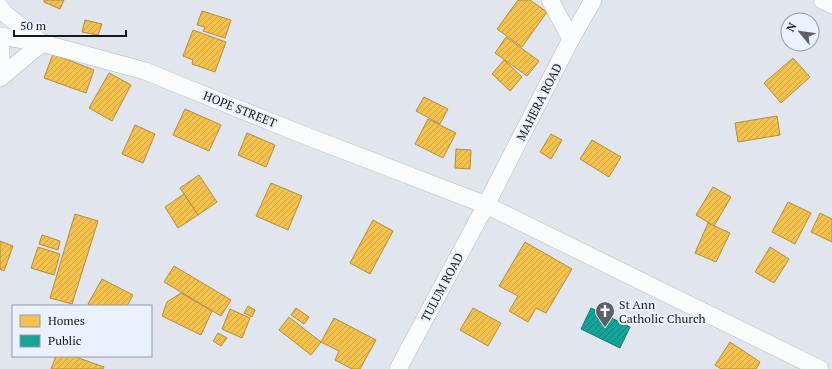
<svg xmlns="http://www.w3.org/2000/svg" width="832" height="369" viewBox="0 0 832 369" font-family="'PT Serif',serif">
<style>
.homes{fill:url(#homes-hatch);stroke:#b08e3f}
.public{fill:url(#public-hatch);stroke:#167973}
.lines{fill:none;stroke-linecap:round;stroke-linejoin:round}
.minor-casing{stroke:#b4b8bf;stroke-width:18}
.minor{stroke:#fafbfc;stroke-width:17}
.labels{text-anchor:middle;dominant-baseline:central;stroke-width:4;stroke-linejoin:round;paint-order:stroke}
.street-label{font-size:12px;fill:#15181d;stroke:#eaf1fe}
.poi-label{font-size:12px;fill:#15181d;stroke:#eaf1fe;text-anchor:start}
</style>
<defs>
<pattern id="homes-hatch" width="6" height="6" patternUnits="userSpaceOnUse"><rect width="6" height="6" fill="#f2c14e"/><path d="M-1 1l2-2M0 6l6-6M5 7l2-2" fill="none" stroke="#cfa544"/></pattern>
<pattern id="public-hatch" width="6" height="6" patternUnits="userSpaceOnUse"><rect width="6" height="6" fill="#17a398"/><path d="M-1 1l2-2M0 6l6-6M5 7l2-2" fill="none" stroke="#14847b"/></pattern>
</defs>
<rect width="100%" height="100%" fill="#e1e5ee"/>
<g class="homes">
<polygon points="44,0 64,0 60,9 44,2"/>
<polygon points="518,0 530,0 547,12 522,47 497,29"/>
<polygon points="202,11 231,20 225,38 203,31 205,27 197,25"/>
<polygon points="85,20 102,24 98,35 82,32"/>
<polygon points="193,30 226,42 215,72 192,64 193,60 183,56"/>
<polygon points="506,37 539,61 527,76 495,53"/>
<polygon points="53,54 94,70 86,93 44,78"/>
<polygon points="793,58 810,77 781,103 764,83"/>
<polygon points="504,60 522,77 510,91 492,74"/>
<polygon points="109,73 131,85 112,121 89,108"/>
<polygon points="424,97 448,109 440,124 416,111"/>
<polygon points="185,109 221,125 209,151 173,135"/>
<polygon points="777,116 780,135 738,142 735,123"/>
<polygon points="428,119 456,133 443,158 415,144"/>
<polygon points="135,125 155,134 143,163 122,154"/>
<polygon points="247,133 275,145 266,167 238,155"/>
<polygon points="551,134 562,140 551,159 540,152"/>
<polygon points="592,140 621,157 609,177 580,159"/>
<polygon points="456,149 471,150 470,169 455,168"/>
<polygon points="199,175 217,202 198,215 180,188"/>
<polygon points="271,183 302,196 288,230 256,216"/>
<polygon points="713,187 731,197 714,226 696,215"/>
<polygon points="184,194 198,215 178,228 165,207"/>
<polygon points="788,202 811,213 795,244 772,232"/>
<polygon points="820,213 832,219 832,242 811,232"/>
<polygon points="75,214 98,221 72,304 50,298"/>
<polygon points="373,220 393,231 370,274 350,263"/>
<polygon points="708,223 730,233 716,262 695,253"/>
<polygon points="42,235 60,241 58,250 39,244"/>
<polygon points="0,241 13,246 4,271 0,269"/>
<polygon points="525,242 572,269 546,313 536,308 528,322 509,311 518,296 499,286"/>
<polygon points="38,247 60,254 54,275 31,268"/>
<polygon points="770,247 789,259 774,283 755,272"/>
<polygon points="174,266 231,300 221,316 164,282"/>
<polygon points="102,279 133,295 127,306 92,306 88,304"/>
<polygon points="181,293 212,311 201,335 162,316 167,302"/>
<polygon points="248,306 255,310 252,317 244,313"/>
<polygon points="296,308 309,317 304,324 291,315"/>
<polygon points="473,308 501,323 488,346 460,330"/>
<polygon points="230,309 250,318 242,338 222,329"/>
<polygon points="289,317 321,342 311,355 279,330"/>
<polygon points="334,318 376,340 360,369 352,369 335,360 339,351 321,342"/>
<polygon points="218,333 227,338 221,346 213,341"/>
<polygon points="730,342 760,362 756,369 721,369 715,365"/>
<polygon points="56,356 73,356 104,367 103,369 51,369"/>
</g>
<polygon class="public" points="591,308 630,327 620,348 581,329"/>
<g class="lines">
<g class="minor-casing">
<g id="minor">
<polyline points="550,0 571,39"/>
<polyline points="822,0 832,5"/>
<polyline points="0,7 4,13 42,43 145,71 296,132 486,205 820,369"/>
<polyline points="0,36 41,43"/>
<polyline points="0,36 2,76"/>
<polyline points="0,78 42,43"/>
<polyline points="398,369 486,205 571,39 593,0"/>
</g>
</g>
<use href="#minor" class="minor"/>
</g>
<defs>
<g id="church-pin" transform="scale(1)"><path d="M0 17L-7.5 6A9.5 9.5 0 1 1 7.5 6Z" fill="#5c6066" stroke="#eaf1fe"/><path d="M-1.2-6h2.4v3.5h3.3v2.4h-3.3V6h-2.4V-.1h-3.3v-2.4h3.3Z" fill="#fff"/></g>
</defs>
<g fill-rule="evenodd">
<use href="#church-pin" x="605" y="311"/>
</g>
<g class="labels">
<g class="street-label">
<text transform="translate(539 102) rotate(-63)">MAHERA ROAD</text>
<text transform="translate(240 109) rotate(22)">HOPE STREET</text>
<text transform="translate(442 287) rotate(-62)">TULUM ROAD</text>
</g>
<g class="poi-label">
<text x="619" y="304">St Ann<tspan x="619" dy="14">Catholic Church</tspan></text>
</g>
</g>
<rect x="12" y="305" width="140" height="52" fill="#eaf1fe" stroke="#959aa4"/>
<rect x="20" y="315" width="20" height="12" fill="#f2c14e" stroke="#959aa4"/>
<text x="48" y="325" font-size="12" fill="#15181d">Homes</text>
<rect x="20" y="335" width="20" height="12" fill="#17a398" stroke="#959aa4"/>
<text x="48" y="345" font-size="12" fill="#15181d">Public</text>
<g transform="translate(800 32) rotate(299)"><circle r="19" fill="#eaf1fe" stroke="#959aa4"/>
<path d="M0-3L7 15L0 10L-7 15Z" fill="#5c6066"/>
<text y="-6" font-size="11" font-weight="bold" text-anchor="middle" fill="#15181d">N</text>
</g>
<path d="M14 30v6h112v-6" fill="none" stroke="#15181d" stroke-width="2"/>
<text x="20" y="30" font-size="12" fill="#15181d" stroke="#eaf1fe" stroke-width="3" paint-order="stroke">50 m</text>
</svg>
